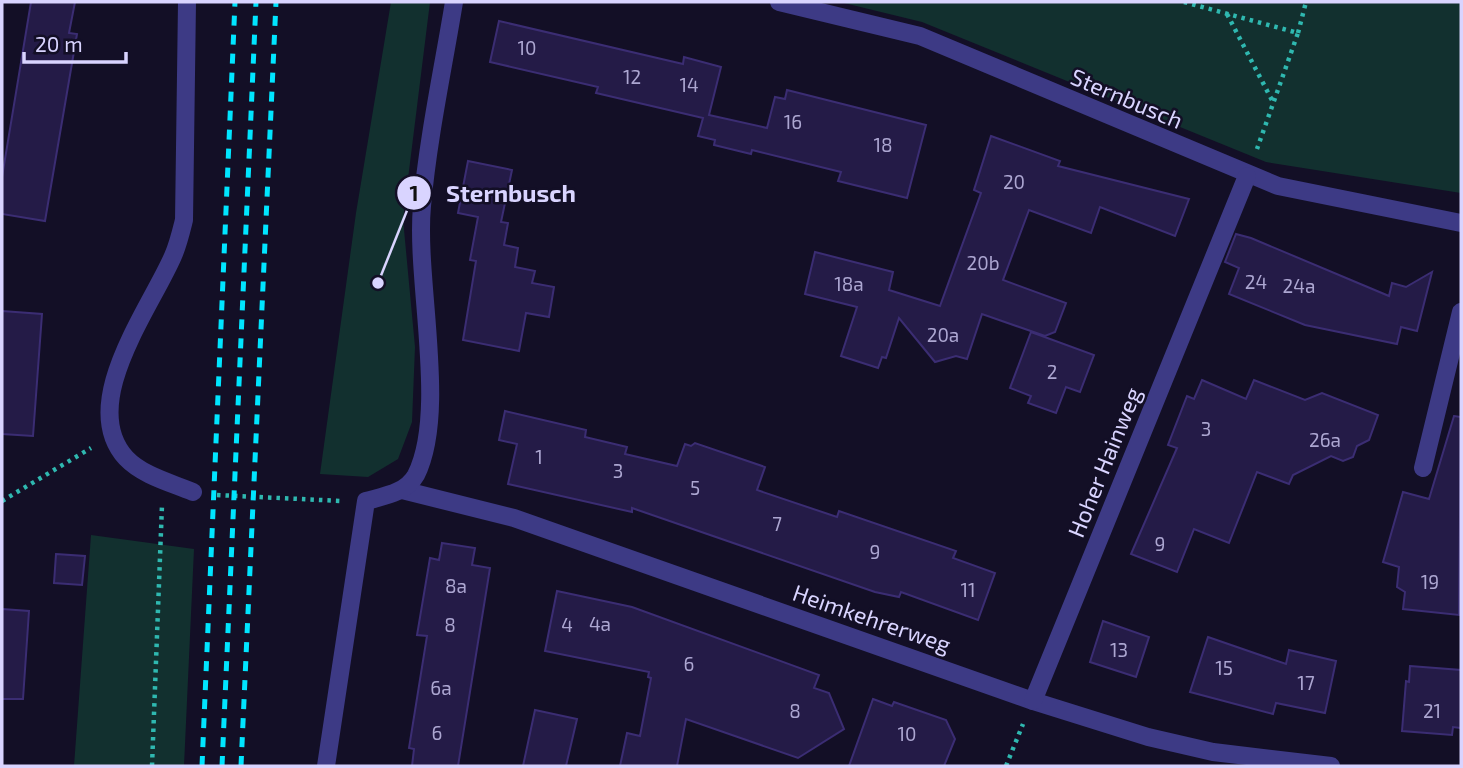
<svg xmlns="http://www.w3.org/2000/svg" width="1463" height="768" viewBox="0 0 1463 768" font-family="'Exo 2',sans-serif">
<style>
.green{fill:#12302f}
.building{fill:#241b47;stroke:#3b2d73;stroke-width:2}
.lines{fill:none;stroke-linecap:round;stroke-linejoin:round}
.path{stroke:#2fb8b0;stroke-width:4.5;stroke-dasharray:3.5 5;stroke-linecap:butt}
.minor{stroke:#3d3a85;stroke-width:18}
.rail{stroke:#00e5ff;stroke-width:5;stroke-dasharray:10 9;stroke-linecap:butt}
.labels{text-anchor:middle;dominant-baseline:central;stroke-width:5;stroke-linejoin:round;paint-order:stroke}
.number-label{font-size:19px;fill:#aca6d1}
.street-label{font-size:23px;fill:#d9d4ff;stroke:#130f26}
.leader{fill:none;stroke:#d9d4ff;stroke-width:2.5}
.callout-dot{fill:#d9d4ff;stroke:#130f26;stroke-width:2.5}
.mark-label{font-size:21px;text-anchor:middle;font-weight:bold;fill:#111}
.callout-label{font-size:24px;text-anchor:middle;font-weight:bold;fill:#d9d4ff;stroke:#130f26;stroke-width:5;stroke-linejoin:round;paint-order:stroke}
</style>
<rect width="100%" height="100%" fill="#130f26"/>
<g class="green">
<polygon points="391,2 430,2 403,219 415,347 412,422 398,459 368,477 320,474 356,213"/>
<polygon points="840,2 1461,2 1461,193 1266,162 922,22"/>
<polygon points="91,535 194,549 184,766 74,766"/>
</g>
<g class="building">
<polygon points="31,2 75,2 69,33 77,34 45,221 2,214 2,177"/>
<polygon points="499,21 683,64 684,57 721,67 709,115 767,128 775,97 785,99 787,90 926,125 907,198 838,181 841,172 752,150 751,154 714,145 715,140 698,136 703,118 596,93 598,87 490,62"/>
<polygon points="991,136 1060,161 1058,166 1189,199 1175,236 1100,207 1091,233 1029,210 1003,280 1066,303 1055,332 1045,336 982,314 967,359 956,356 935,362 899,318 886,358 882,357 878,368 841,356 857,307 805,294 815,252 893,272 889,290 940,306 981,193 974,190"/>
<polygon points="468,161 512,170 501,222 508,223 504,245 518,248 515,267 535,271 532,283 554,287 549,317 526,313 519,351 463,340 476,261 470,260 478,217 458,213"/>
<polygon points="1236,234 1251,238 1389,296 1392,283 1406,287 1432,272 1417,331 1401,327 1397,344 1305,325 1229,294 1239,268 1225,262"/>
<polygon points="2,311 42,314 33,436 2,434"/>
<polygon points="1031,332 1094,355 1080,392 1066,387 1056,413 1028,403 1031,396 1010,388"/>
<polygon points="1202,380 1246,399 1254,380 1305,400 1322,393 1378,415 1369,440 1357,446 1353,457 1343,461 1331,456 1293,475 1289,484 1257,472 1229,543 1194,529 1177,572 1131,554 1177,448 1168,445 1187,396 1194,399"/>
<polygon points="505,411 586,430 585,437 627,447 625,454 677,466 685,444 691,446 695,443 765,467 757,490 837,517 839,511 956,551 953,558 995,573 978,620 901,592 899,597 875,592 632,508 632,512 508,484 517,444 499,440"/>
<polygon points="1454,416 1461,417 1459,615 1403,609 1405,592 1397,587 1399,567 1383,562 1403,492 1429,499"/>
<polygon points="442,543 475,548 472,565 490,568 458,766 412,766 414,749 409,748 427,636 417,635 430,558 439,560"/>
<polygon points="56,554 85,556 82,585 54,583"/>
<polygon points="557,591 632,607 819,675 814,688 829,693 844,729 798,758 686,719 677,766 620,766 627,733 640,736 651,678 648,677 649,672 545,651"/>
<polygon points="2,609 29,611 23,699 2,699"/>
<polygon points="1103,621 1149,637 1136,677 1090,662"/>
<polygon points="1208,637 1286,664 1289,650 1336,661 1325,713 1276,703 1273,714 1190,692"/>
<polygon points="1410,666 1461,670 1461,728 1453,727 1452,735 1402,731 1406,681 1409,682"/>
<polygon points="873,699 892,706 894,702 946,720 955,739 944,766 849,766"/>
<polygon points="535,710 577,719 566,766 523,766"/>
</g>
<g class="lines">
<g class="path">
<polyline points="1184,2 1298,33 1257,149"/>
<polyline points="1227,14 1274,104"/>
<polyline points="1298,33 1306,2"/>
<polyline points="217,495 341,501"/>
<polyline points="2,501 91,448"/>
<polyline points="152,766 162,505"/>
<polyline points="1006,766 1023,724"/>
</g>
<g class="minor">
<path d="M187,2L184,220C181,232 178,245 173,256C150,309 77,404 126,458C143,476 172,483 193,492"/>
<polyline points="779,2 920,36 1278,186 1461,223"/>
<polyline points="1423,468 1461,312"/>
<polyline points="402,490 514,518 1033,701 1148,737 1213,752 1331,766"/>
<polyline points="1033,701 1247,176"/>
<path d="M326,766L366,501C384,496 406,493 416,475C448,411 415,280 422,206C428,138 443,69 454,2"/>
</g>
<g class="rail">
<polyline points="202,766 235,2"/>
<polyline points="222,766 256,2"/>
<polyline points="241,766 276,2"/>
</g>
</g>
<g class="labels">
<g class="number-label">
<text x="527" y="47">10</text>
<text x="632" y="76">12</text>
<text x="689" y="84">14</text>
<text x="793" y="121">16</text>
<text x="883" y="144">18</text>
<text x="1014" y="181">20</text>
<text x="983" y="262">20b</text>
<text x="1256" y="281">24</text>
<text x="849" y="283">18a</text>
<text x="1299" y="285">24a</text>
<text x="943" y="334">20a</text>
<text x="1052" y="371">2</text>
<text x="1206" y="428">3</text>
<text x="1325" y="439">26a</text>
<text x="539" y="456">1</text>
<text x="618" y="470">3</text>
<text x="695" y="487">5</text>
<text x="777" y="523">7</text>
<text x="1160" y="543">9</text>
<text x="875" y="551">9</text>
<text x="1430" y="581">19</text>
<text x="456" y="585">8a</text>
<text x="968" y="589">11</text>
<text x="600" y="623">4a</text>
<text x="450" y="624">8</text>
<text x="567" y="624">4</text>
<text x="1119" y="649">13</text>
<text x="689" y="663">6</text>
<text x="1224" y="667">15</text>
<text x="1306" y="682">17</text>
<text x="441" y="687">6a</text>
<text x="795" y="710">8</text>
<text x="1432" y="710">21</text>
<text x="437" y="732">6</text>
<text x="907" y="733">10</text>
</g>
<g class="street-label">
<text transform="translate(1127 98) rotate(23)">Sternbusch</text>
<text transform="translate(1104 462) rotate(-68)">Hoher Hainweg</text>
<text transform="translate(872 618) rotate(19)">Heimkehrerweg</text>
</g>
</g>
<path class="leader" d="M378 283L414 193"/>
<g class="callout-dot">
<circle cx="378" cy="283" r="7"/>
<circle cx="414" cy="193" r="18"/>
</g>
<g class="mark-label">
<text x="414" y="201">1</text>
</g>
<g class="callout-label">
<text x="511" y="202">Sternbusch</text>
</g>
<rect width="1463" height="768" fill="none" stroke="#d9d4ff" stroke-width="7"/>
<path d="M24 52v10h102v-10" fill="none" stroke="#d9d4ff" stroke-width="3.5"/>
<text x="35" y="52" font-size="21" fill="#d9d4ff" stroke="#130f26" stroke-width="5" paint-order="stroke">20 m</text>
</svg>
